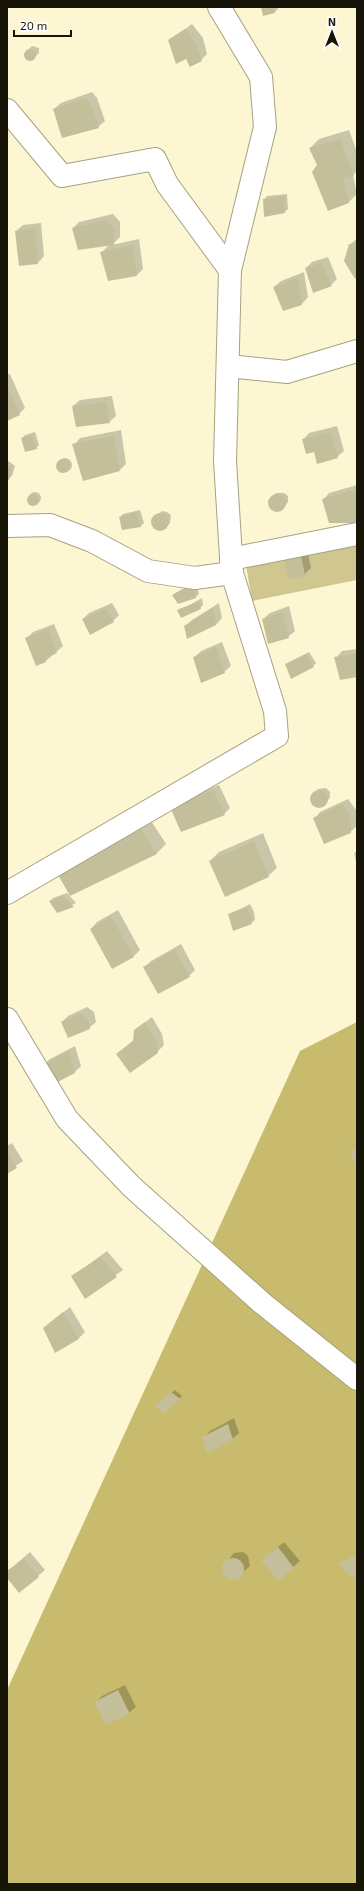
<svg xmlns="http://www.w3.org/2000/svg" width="364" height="1891" viewBox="0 0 364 1891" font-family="'Exo 2',sans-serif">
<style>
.green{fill:#cfc690}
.forest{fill:#c8bb6e}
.shadow{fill:#0003}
.building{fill:#c4bf9b}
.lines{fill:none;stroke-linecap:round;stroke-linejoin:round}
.minor-casing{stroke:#a7a17f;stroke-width:24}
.minor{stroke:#fff;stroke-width:22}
</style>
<rect width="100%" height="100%" fill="#fcf7d2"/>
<polygon class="green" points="357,542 357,580 252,601 246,565"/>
<polygon class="forest" points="357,1022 357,1884 7,1884 7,1690 300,1051"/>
<g class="shadow">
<polygon points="262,7 277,7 278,9 275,12 264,15"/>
<polygon points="192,24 203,38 207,54 201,60 187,58 169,41"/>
<polygon points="32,46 39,48 39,53 33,59 29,60 26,57 25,53"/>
<polygon points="92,92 97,98 105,121 98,127 54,109 61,103"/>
<polygon points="349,130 357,152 357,171 353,175 357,194 349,202 329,209 318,165 310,148 319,139"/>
<polygon points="287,194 288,209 285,212 264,200 267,196"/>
<polygon points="113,214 120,222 120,237 112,245 139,239 143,269 137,275 101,253 110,244 73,228 79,222"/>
<polygon points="41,223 44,256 38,263 20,265 16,231 23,225"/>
<polygon points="357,238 357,277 350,245"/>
<polygon points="328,257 337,279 331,285 306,268 312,262"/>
<polygon points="304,272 308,297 302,304 274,287 281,281"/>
<polygon points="10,374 25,408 19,414 7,419 7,375"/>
<polygon points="112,396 116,416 109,422 73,406 80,400"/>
<polygon points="337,426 344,451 337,457 314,451 303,440 309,433"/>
<polygon points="121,430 126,464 120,470 74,445 80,438"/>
<polygon points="35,432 39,445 36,448 22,438 25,435"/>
<circle cx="65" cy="465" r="7"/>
<polygon points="7,460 15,466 12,476 7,479"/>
<polygon points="357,485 357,522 323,500 329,493"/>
<circle cx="35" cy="498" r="6"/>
<polygon points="276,493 284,493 288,496 288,502 282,510 275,511 271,508 270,501"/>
<polygon points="140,510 144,523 141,526 122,529 120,517 123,514"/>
<polygon points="162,511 167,512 171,515 170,523 162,530 156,529 153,525 154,518"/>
<polygon points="307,549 311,568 304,575 285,558"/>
<polygon points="196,581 199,594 196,597 178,603 173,595"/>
<polygon points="202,598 203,605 200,608 179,611"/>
<polygon points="112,603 119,615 113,621 83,619 89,613"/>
<polygon points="219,603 222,618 216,625 185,626 192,620"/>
<polygon points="289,606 295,631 288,637 263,619 270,613"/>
<polygon points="54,624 63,646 46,661 37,665 27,638 33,632"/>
<polygon points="222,642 231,666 224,672 194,658 201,651"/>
<polygon points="357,649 357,676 336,658 342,651"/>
<polygon points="309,652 316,663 313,666 286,664"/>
<polygon points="219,785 230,808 224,814 177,801"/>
<polygon points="326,788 330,792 330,797 327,802 324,806 317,806 313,804 312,797 318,789"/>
<polygon points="348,799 356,810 357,826 350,832 314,819 320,812"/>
<polygon points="150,819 166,844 157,853 70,895"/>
<polygon points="263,833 277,868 268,876 210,861 219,852"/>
<polygon points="357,851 357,865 354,853"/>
<polygon points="67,893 76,903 58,912 50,901 53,898"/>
<polygon points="250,904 254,912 255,920 251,923 229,915"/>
<polygon points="118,910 140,950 134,956 91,929 97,922"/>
<polygon points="181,944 195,970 189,976 144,968 151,961"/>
<polygon points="87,1007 94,1012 96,1022 89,1028 62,1022 68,1016"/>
<polygon points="152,1017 162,1034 164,1045 157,1052 117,1054 134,1040 135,1030"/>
<polygon points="75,1046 81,1066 75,1072 44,1065 50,1059"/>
<polygon points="12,1143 23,1161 7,1172 7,1146"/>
<polygon points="107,1251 123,1270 85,1297 72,1277"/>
<polygon points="70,1307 85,1332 79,1338 44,1328"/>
<polygon points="175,1390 182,1396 165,1413 158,1403"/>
<polygon points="234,1418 239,1433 232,1439 203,1438 210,1431"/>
<polygon points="284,1542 300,1561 278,1580 262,1560"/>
<polygon points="30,1552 45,1570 38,1576 7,1576 7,1572"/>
<polygon points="243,1552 248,1556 250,1566 235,1579 228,1578 223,1573 223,1566 234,1553"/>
<polygon points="125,1685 136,1707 129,1713 95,1703 102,1696"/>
</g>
<g class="building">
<polygon points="261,7 274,7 275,13 263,16"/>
<polygon points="185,29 196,44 202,61 190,67 186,59 176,64 168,40"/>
<circle cx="30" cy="55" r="6"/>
<polygon points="86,98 91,105 99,128 62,138 53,109"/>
<polygon points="340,139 354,176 343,179 349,203 328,211 312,172 317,165 309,148"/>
<polygon points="284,196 285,213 264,217 263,199"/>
<polygon points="106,220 114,229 114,245 78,250 72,228"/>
<polygon points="35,229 38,264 19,266 15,231"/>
<polygon points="357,243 357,278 355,279 344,261 349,244"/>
<polygon points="133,245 137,276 108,281 100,252"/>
<polygon points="321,263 332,286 313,293 305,268"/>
<polygon points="298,278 302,305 283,311 273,287"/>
<polygon points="7,386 20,415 7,421"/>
<polygon points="106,402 110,423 76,427 72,406"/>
<polygon points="331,432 338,458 317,464 314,452 306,454 302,439"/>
<polygon points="32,435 37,449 25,452 21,438"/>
<polygon points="114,436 120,471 83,481 72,444"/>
<circle cx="63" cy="466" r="7"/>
<polygon points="7,465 12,469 9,480 7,480"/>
<polygon points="357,489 357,523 329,523 322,499"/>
<circle cx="33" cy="500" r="6"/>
<circle cx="277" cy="503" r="9"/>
<polygon points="137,512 141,527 122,530 119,517"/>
<circle cx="160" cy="522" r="9"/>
<polygon points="301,555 305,576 288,579 284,557"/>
<polygon points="192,584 196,598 178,604 172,595"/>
<polygon points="199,601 201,609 181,618 177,610"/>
<polygon points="213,608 216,625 187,639 184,626"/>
<polygon points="106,609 114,622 90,635 82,619"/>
<polygon points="282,612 289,638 268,644 262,619"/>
<polygon points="48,629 57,653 45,658 46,662 36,666 25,638"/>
<polygon points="216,647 225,673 201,683 193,657"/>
<polygon points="306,654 314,667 291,679 285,664"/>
<polygon points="357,654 357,677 340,680 334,657"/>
<polygon points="213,790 225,815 181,832 170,807"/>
<circle cx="319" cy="799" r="9"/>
<polygon points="342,804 350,816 351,833 324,844 313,818"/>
<polygon points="140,827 157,854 70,896 57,873"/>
<polygon points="254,841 269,877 225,897 209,861"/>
<polygon points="63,896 74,907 57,913 49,901"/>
<polygon points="246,907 251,915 252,924 233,931 228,914"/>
<polygon points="111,916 134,957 112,969 90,929"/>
<polygon points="175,950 190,977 158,994 143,967"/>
<polygon points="80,1013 88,1019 90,1029 68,1038 61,1022"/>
<polygon points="145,1022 156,1040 158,1053 130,1073 116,1054 133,1041 134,1030"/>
<polygon points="69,1051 75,1073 52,1085 42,1065"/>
<polygon points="357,1148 357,1170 350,1151"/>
<polygon points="7,1151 17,1168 7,1174"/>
<polygon points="100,1257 117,1277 85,1299 71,1276"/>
<polygon points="63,1312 79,1339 55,1353 43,1328"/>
<polygon points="171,1392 180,1399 165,1414 154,1406"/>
<polygon points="228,1424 233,1440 207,1453 202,1437"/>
<polygon points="278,1547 294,1568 278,1581 261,1560"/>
<polygon points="357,1554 357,1574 352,1577 338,1564"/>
<circle cx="233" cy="1569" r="11"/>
<polygon points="24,1558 39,1577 19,1593 7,1578 7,1571"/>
<polygon points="118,1690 130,1714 106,1725 94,1702"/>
</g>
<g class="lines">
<g class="minor-casing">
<g id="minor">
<polyline points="7,110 62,176 155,159 167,184 230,270"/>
<polyline points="228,366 287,372 357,351"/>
<polyline points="7,526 50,525 92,541 148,571 195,578 232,573"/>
<polyline points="231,559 357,534"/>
<polyline points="7,893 277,736 275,711 232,573 225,461 230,270 265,127 261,77 219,7"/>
<polyline points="7,1019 67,1119 132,1187 262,1303 357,1379"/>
</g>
</g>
<use href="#minor" class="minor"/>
</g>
<rect width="364" height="1891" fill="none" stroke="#171508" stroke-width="16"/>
<g transform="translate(332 32)" stroke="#ffffff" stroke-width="3" paint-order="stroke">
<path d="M0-3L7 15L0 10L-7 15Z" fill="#171508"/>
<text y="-6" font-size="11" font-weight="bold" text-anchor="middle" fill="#171508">N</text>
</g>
<path d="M14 30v6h57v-6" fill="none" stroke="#171508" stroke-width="2"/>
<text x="20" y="30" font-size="12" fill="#171508" stroke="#ffffff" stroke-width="3" paint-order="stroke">20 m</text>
</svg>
